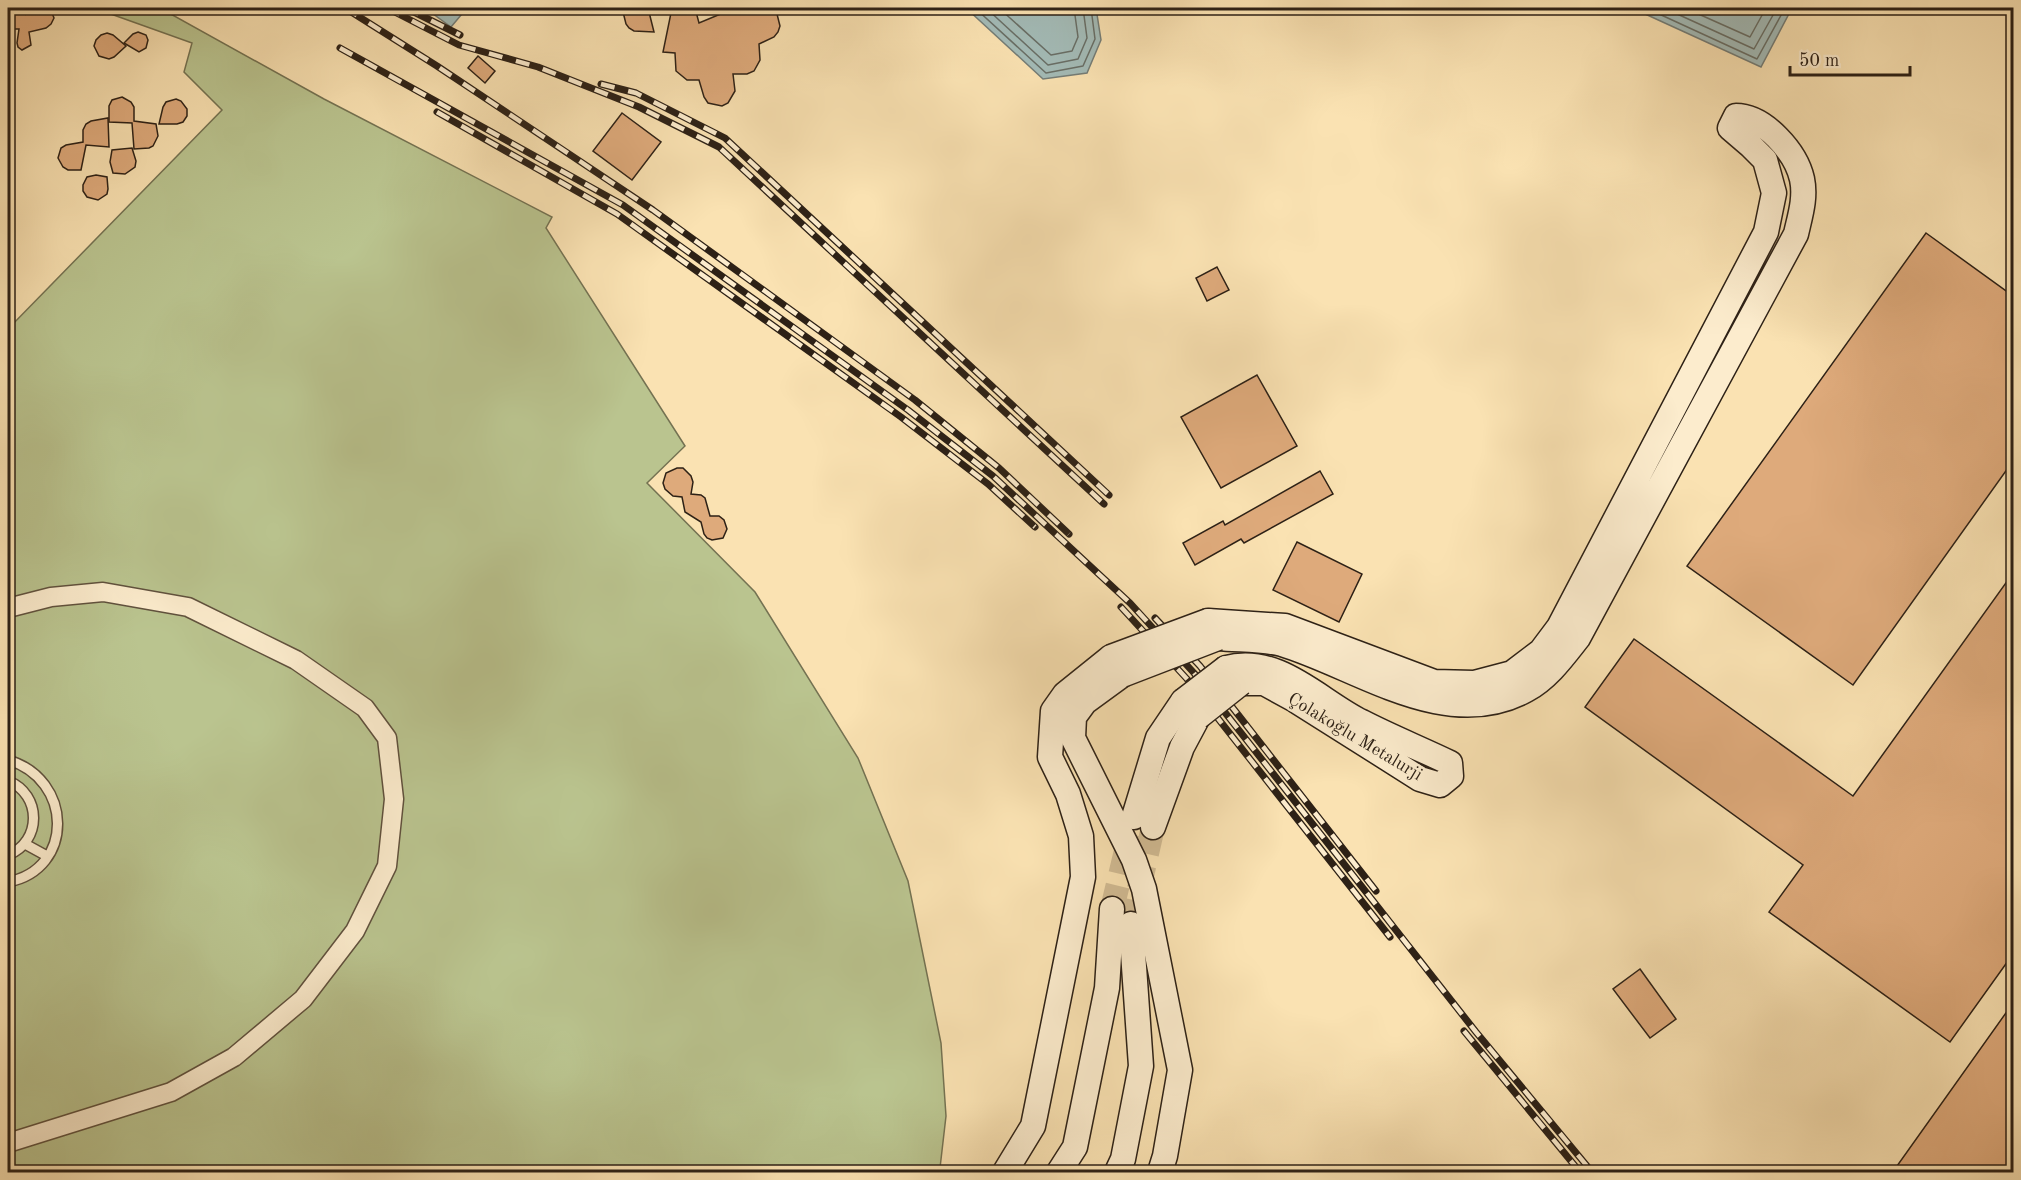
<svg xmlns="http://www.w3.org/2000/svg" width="2021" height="1180" viewBox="0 0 2021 1180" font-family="'Old Standard TT',serif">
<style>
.green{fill:#bac48f;stroke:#747252;stroke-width:1.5}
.water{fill:#a3bbb7;stroke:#747d77;stroke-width:1.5}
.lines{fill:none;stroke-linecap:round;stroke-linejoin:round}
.shore{stroke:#686e66;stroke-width:1.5}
.building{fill:#deaa7b;stroke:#2d2116;stroke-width:1.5}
.secondary-tunnel{stroke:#d1bb93;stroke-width:24;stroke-dasharray:24 12;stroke-linecap:butt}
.lane-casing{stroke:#60513d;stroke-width:12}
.street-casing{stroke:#60513d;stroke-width:21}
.secondary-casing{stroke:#2d2116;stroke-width:27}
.lane{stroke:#fceccd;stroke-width:9}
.street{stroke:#fceccd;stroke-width:18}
.secondary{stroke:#fceccd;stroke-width:24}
.rail-casing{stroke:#2d2116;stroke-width:7}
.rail{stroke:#fceccd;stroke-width:4.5;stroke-dasharray:14;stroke-linecap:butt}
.secondary-bridge-casing{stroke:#2d2116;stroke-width:27;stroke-linecap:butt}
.secondary-bridge{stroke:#fceccd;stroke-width:24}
.labels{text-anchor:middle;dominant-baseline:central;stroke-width:4.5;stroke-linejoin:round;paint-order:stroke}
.street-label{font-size:18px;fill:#2d2116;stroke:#fceccd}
</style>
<rect width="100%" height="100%" fill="#fae2b2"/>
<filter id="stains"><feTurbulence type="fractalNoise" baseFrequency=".00333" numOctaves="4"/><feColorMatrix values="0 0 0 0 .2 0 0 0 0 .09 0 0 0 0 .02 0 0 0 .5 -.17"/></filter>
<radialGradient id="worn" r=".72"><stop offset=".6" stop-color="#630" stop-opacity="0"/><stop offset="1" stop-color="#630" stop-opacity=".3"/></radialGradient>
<polygon class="green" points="94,8 160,8 324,99 552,217 546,228 685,446 647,483 755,592 858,758 908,881 941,1043 946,1116 940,1168 936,1172 8,1172 8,329 222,110 184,72 192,43"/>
<g class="water">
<polygon points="425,8 467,8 451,27"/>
<polygon points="966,8 1096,8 1101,40 1087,73 1043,79"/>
<polygon points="1632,8 1792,8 1761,67"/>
</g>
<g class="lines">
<g class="shore">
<polyline points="975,8 1046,73 1083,66 1095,39 1091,8"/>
<polyline points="986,8 1048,65 1078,59 1087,38 1083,8"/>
<polyline points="999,8 1051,55 1072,51 1078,37 1074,8"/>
<polyline points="1646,8 1757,59 1785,8"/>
<polyline points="1664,8 1754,49 1777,8"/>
<polyline points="1685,8 1750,37 1766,8"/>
</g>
</g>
<g class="building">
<polygon points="8,8 14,8 22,13 22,9 25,9 26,14 32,8 50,8 54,18 51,24 46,28 29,32 31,45 22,50 18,47 17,43 19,29 8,29"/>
<polygon points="622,8 644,8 649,12 654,32 634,31 629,28 626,24"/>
<polygon points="672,8 695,8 699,23 723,13 722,8 767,8 777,14 780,26 778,32 774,37 759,44 760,60 754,71 747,74 733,74 735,91 728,103 722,106 708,103 704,97 699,80 687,80 676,71 675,53 663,52"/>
<polygon points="138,32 146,35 148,40 146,48 139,52 124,43 133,34"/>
<polygon points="107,33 113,35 126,46 114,57 109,59 99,56 94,46 96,40 101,35"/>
<polygon points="478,56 495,71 485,83 468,68"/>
<polygon points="122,97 131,102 134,107 134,121 156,124 158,136 153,146 149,148 134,149 132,123 109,122 109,106 112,100"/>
<polygon points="176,99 181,101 187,109 187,116 183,122 177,124 159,124 163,107 166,102"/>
<polygon points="622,113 661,142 632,180 593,151"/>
<polygon points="108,118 109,147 86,145 81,170 68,170 63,167 58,158 61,148 66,145 83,142 83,130 86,124 91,121"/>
<polygon points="132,148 136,161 135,167 125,174 113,173 110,162 112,150"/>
<polygon points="96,175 107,177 108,189 107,194 98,200 87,197 83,191 83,185 87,177"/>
<polygon points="1926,233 2013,296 2013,461 1853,685 1687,566"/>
<polygon points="1217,267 1229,290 1207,301 1196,278"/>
<polygon points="1257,375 1297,446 1221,488 1181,417"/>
<polygon points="677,468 683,468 691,476 693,482 691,494 701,495 705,498 710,516 719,516 724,520 727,529 723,538 712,540 707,538 704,534 701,522 685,512 682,497 673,496 665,489 663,483 666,473"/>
<polygon points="1320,471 1333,494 1244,543 1241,539 1195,565 1183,543 1223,521 1225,525"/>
<polygon points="1297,542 1362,574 1339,622 1273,590"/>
<polygon points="2013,573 2013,954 1950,1042 1769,912 1803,865 1585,707 1634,639 1853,796"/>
<polygon points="1640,969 1676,1019 1650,1038 1613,989"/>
<polygon points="2013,1003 2013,1173 1892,1173"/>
</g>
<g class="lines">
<g class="secondary-tunnel">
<polyline points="1112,909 1130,834"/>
<polyline points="1131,924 1153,827"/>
</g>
<g class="lane-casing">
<g id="lane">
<path d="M8,760C73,779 75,869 8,882"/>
<path d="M8,781C42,794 42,842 8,855"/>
<polyline points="25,844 47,856"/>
</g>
</g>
<g class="street-casing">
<polyline id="street" points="8,608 51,597 103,592 188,607 296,660 365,708 387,738 394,799 387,866 355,931 303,999 234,1057 171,1092 8,1143"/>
</g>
<g class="secondary-casing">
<g id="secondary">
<path d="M1208,621L1285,626L1434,682L1474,683L1512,673L1541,651L1559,627L1766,232L1774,193L1765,160L1751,146L1730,128L1736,116C1764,116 1796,152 1802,179C1806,198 1800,216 1796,234L1578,638C1563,657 1548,678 1526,690C1446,734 1358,667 1282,644C1263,639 1239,640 1218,638"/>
<path d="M1226,668C1279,654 1319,701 1362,722C1391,737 1421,749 1450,763L1451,776L1440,785L1420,779L1295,700L1264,683H1241"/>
<polyline points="1122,675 1085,702 1074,717 1073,738 1134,860 1144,889 1180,1070 1165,1156 1160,1172"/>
<polyline points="1134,817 1158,738 1183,701"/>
<polyline points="1153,827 1182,747 1198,717"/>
<polyline points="1005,1172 1033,1126 1083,877 1081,836 1068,794 1050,757 1053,711 1065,694 1111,657"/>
<polyline points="1059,1172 1075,1147 1107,988 1112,909"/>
<polyline points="1117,1172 1123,1159 1141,1066 1131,924"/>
</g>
</g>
<use href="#lane" class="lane"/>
<use href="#street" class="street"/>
<use href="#secondary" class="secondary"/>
<g class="rail-casing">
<g id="rail">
<polyline points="345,8 437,66 653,210 915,400 999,468 1069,534"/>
<polyline points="387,8 459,45 538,67 639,107 719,147 1104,504"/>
<polyline points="406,8 460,35"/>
<polyline points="340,48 623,205 908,410 993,476 1130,603 1194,673 1476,1032 1592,1172"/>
<polyline points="601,84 636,93 725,138 1109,495"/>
<polyline points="437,112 617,214 901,417 988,484 1035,527"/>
<polyline points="1121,607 1187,679 1390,937"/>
<polyline points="1155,618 1200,666 1376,891"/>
<polyline points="1464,1031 1580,1172"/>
</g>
</g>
<use href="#rail" class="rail"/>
<g class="secondary-bridge-casing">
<g id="secondary-bridge">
<polyline points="1111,657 1208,621"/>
<polyline points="1122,675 1218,638"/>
<polyline points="1183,701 1226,668"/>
<polyline points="1198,717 1241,683"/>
</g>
</g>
<use href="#secondary-bridge" class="secondary-bridge"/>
</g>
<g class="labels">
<g class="street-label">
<text transform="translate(1355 737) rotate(31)">Çolakoğlu Metalurji</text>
</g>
</g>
<rect width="2021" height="1180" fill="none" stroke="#fae2b2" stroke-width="30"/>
<rect x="9" y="9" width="2003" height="1162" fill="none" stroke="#2d2116" stroke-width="3"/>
<rect x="15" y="15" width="1991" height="1150" fill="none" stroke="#2d2116" stroke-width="1.5"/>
<path d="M1790 66v9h120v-9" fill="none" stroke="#2d2116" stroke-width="3"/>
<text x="1799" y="66" font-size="18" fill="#2d2116" stroke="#fceccd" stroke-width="4.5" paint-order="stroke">50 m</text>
<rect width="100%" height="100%" filter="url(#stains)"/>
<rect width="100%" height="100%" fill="url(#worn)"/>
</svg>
